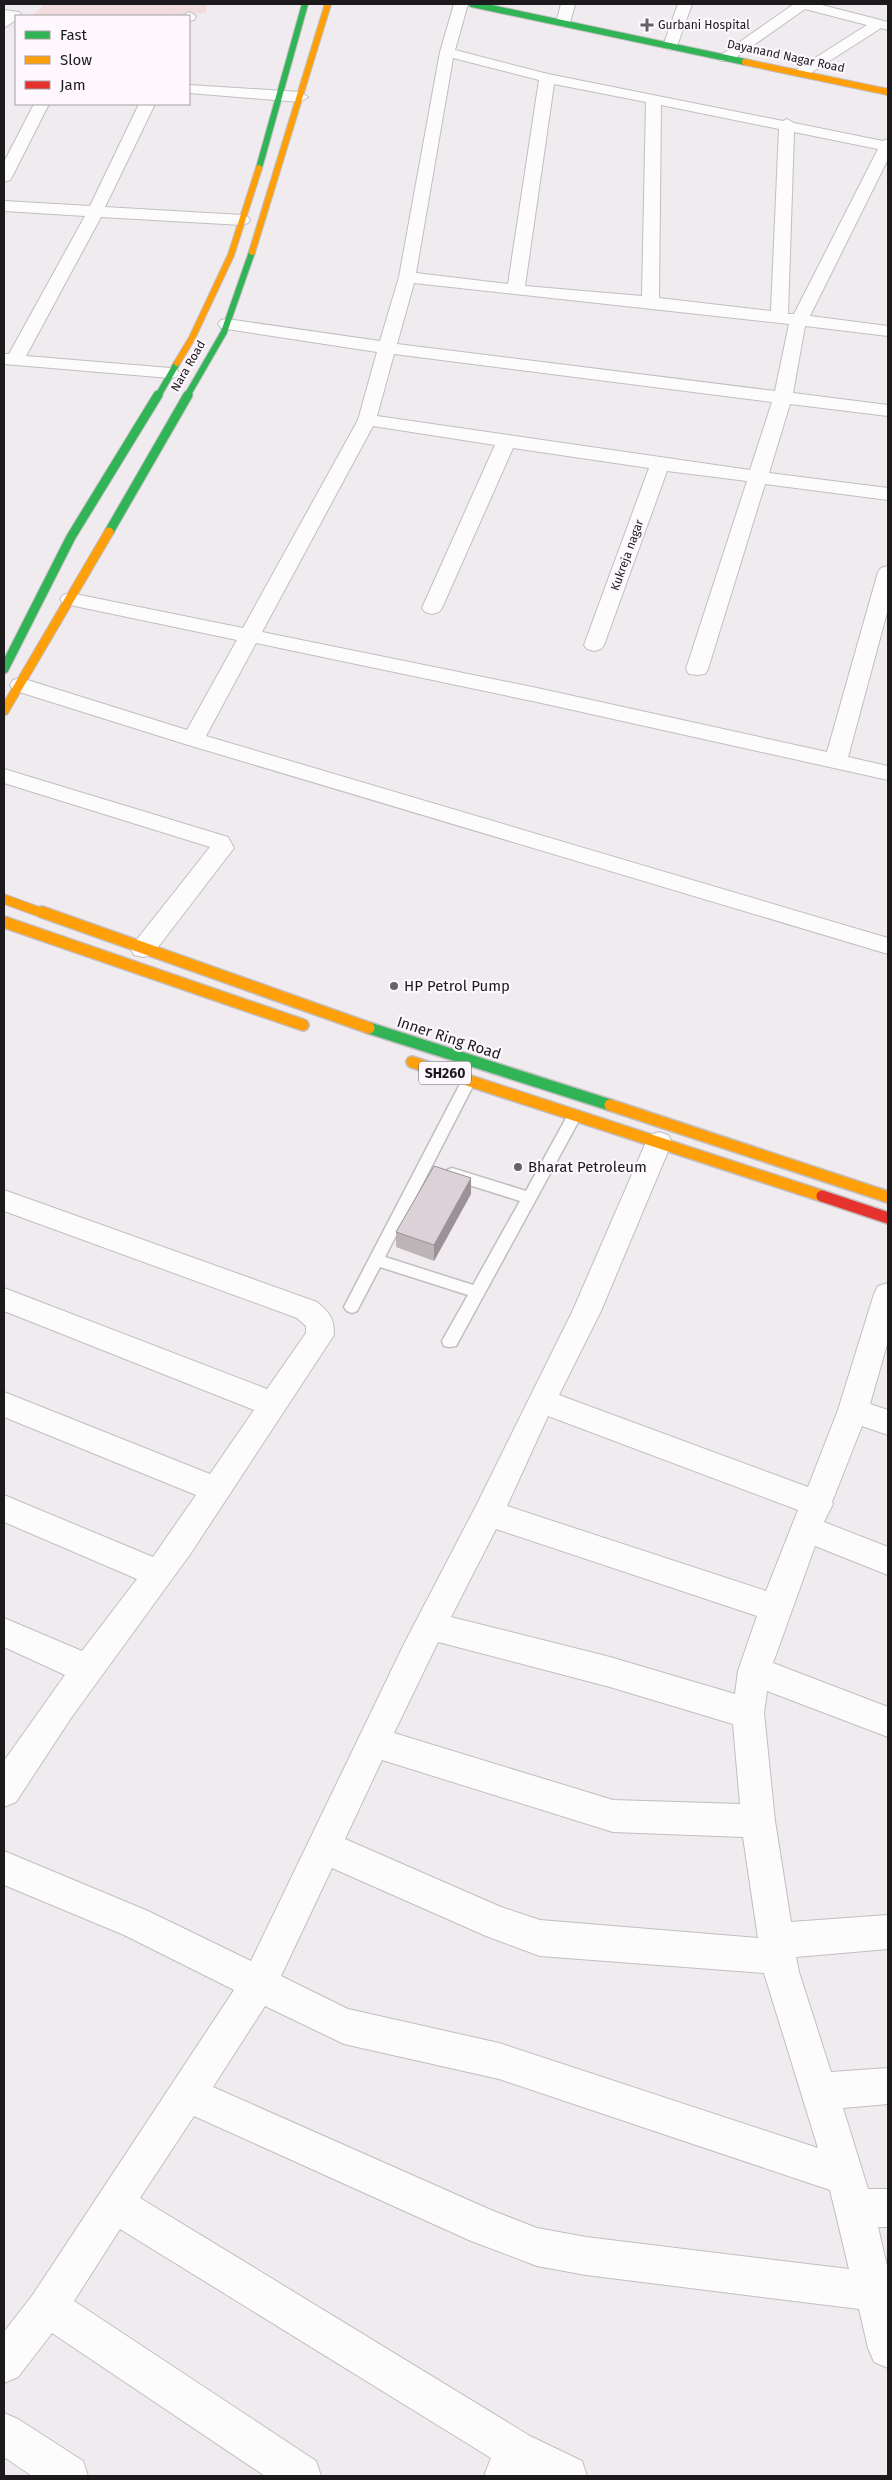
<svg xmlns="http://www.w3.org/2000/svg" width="892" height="2480" viewBox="0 0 892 2480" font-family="'Fira Sans',sans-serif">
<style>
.green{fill:#f0dcdc}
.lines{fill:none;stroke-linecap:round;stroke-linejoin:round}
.lane-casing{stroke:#c1bec1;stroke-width:3}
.street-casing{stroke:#c1bec1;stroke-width:2}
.fast-far2-casing{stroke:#c1bec1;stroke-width:8}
.fast-far1-casing{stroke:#c1bec1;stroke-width:11}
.fast-casing{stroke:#c1bec1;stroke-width:14}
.slow-far2-casing{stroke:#c1bec1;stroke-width:8}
.slow-far1-casing{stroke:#c1bec1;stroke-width:11}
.slow-casing{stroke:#c1bec1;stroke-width:14}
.jam-casing{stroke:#c1bec1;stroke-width:14}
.lane{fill:#fdfcfd;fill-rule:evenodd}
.street{fill:#fdfcfd;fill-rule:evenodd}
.fast-far2{stroke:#30b455;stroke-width:6}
.fast-far1{stroke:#30b455;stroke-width:9}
.fast{stroke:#30b455;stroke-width:11}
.slow-far2{stroke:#ff9f0a;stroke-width:6}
.slow-far1{stroke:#ff9f0a;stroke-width:9}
.slow{stroke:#ff9f0a;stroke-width:11}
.jam{stroke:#e5322d;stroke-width:11}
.wall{fill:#bdb4b8}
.shaded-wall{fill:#9a9296}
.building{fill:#dcd1d6;stroke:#9a9296}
.poi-dot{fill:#666366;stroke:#fef7fd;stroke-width:2}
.labels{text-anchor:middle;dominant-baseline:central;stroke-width:4.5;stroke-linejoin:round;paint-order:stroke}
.far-poi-label{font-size:12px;fill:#1c1a1c;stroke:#fef7fd;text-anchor:start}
.far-street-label{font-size:12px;fill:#1c1a1c;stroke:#fef7fd}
.shield{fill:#fef7fd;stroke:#605c60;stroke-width:1}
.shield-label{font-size:14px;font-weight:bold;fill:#1c1a1c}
.poi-label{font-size:15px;fill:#1c1a1c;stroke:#fef7fd;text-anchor:start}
.street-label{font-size:15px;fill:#1c1a1c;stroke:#fef7fd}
</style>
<rect width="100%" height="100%" fill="#f0ebef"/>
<polygon class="green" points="45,4 207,4 206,13 136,16 32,16"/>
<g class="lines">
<g class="lane-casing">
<polygon id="lane" points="468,1077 475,1082 385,1257 473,1285 520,1201 447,1178 445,1174 447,1170 452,1168 526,1191 570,1111 580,1111 582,1115 456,1346 450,1347 444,1346 442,1341 468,1295 380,1267 357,1311 352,1313 347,1311 344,1307 461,1082"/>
</g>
<g class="street-casing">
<g id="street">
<path d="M454,4H468L455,50L548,74L783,121L787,119L794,123L883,141L888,139V159L810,316L888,326V336L805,326L793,393L888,405V416L790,404L769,473L888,488V500L765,484L708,669L705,674L697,675L689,674L686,669L747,481L667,471L604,645L601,649L594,651L587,649L584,645L649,468L513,448L442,608L439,612L432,614L425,612L422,608L495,445L373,426L262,632L537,688L827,752L878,572L881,568L888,566V609L848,757L888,766V780L537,702L256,643L206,736L888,938V954L185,744L13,690L10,685L13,680L21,678L187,730L237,640L70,605L63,603L60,599L63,595L70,593L243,628L358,420L377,352L227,329L221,328L218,324L221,320L227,319L380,341L399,277L440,52ZM453,58L539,80L508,284L416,273ZM554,84L646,102L642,296L525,286ZM661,105L779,129L771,311L659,298ZM794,132L878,149L794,314H788ZM414,283L789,324L775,391L397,344ZM394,354L772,402L750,470L377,416Z"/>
<polygon points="561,4 575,4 570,23 563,27 556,23"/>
<polygon points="678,4 692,4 677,46 670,50 663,46"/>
<polygon points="794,4 818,4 888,22 888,30 881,28 806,76 796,76 794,73 796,70 867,25 805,9 731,61 721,61 719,58 721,55"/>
<polygon points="4,10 19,12 21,15 16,16 16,20 4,28"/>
<polygon points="189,12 196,16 194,20 189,21 189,16 182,16"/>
<polygon points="189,85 300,92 308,97 300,102 189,93"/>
<polygon points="34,104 49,104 12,177 10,180 4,182 4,162"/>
<polygon points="139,104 155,104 105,207 242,215 248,217 250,220 248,223 242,225 101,217 26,356 170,368 176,369 179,373 176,377 170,378 4,364 4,354 9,354 85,216 4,211 4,201 90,206"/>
<polygon points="4,769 228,837 234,848 152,955 143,957 134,955 131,949 134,943 210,847 4,783"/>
<path d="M659,1132L668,1135L672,1142L601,1311L559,1395L808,1487L838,1410L874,1294L878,1286L888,1283V1341L870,1404L888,1410V1435L862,1426L832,1502L833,1504L824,1522L888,1547V1575L815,1546L773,1663L888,1707V1737L767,1691L764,1713L775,1821L791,1922L888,1915V1949L796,1957L799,1972L831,2072L888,2068V2104L843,2108L868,2189H888V2227H878L888,2270V2368L874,2362L868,2348L859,2309L586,2275L537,2266L471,2241L194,2116L140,2198L530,2436L582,2461L587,2476H484L491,2458L120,2229L74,2301L316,2461L321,2476H265L52,2333L18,2377L4,2383V2332L34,2293L234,1990L124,1935L4,1885V1851L148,1911L251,1961L404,1644L477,1504L573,1310L646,1142L650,1135ZM548,1416L798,1510L766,1591L507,1506ZM496,1529L757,1616L738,1671L735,1694L610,1657L451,1617ZM438,1642L610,1687L733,1724L740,1804L613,1800L394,1733ZM382,1760L613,1832L743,1837L758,1938L540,1920L501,1907L345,1839ZM332,1868L486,1936L540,1956L764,1973L818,2148L499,2043L348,2009L281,1976ZM265,2006L344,2044L499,2079L830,2190L849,2269L586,2237L537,2228L491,2210L213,2087Z"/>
<path d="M4,1190L317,1302C330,1313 334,1318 334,1335L191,1553L71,1718L16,1802L4,1807V1761L65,1675L4,1647V1618L82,1651L137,1579L4,1522V1495L153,1557L196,1495L4,1417V1392L210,1474L254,1410L4,1311V1288L267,1389L306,1333V1326L297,1318L4,1211Z"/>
<polygon points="4,2413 18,2419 83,2461 88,2476 32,2476 4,2457"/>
</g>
</g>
<g class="fast-far2-casing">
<g id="fast-far2">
<polyline points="472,4 745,62"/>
<polyline points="259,168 305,4"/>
<polyline points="158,396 177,363"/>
<polyline points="187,396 224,332 252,252"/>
</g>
</g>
<g class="fast-far1-casing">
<g id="fast-far1">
<polyline points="109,532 188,395"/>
<polyline points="4,669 71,537 158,395"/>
</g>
</g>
<g class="fast-casing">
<polyline id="fast" points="369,1028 610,1105"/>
</g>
<g class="slow-far2-casing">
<g id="slow-far2">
<polyline points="745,62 888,92"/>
<polyline points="252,252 328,4"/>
<polyline points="177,363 192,338 231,255 259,168"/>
</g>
</g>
<g class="slow-far1-casing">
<g id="slow-far1">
<polyline points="4,711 109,532"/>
<polyline points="4,899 45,914"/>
</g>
</g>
<g class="slow-casing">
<g id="slow">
<polyline points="42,912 369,1028"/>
<polyline points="4,922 303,1025"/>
<polyline points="412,1062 822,1196"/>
<polyline points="610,1105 888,1197"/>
</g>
</g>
<g class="jam-casing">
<polyline id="jam" points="822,1196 888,1218"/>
</g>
<use href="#lane" class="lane"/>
<use href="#street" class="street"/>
<use href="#fast-far2" class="fast-far2"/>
<use href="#fast-far1" class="fast-far1"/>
<use href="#fast" class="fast"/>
<use href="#slow-far2" class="slow-far2"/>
<use href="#slow-far1" class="slow-far1"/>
<use href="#slow" class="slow"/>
<use href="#jam" class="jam"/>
</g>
<polygon class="wall" points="471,1194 434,1261 396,1247 396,1232"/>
<polygon class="shaded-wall" points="471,1178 471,1194 434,1261 434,1245"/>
<polygon class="building" points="434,1166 471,1178 434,1245 396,1232"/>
<g class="poi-dot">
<path d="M644.5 17.5h5v5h5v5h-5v5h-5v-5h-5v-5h5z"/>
<circle cx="394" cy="986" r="5"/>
<circle cx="518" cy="1167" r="5"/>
</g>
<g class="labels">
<g class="far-poi-label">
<text x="658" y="25">Gurbani Hospital</text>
</g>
<g class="far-street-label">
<text transform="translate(786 56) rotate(12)">Dayanand Nagar Road</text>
<text transform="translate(188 366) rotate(-60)">Nara Road</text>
<text transform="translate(627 555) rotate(-70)">Kukreja nagar</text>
</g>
<rect class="shield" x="419" y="1061.5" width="52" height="23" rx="4"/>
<g class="shield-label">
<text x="445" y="1073">SH260</text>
</g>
<g class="poi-label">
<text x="404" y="986">HP Petrol Pump</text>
<text x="528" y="1167">Bharat Petroleum</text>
</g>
<g class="street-label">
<text transform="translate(449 1038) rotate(18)">Inner Ring Road</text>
</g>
</g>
<rect width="892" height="2480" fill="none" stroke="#1c1a1c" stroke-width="10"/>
<rect x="15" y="15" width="175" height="90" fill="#fef7fd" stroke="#a49fa3"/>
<rect x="25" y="31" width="25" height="8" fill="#30b455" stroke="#a49fa3"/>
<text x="60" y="40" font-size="15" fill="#1c1a1c">Fast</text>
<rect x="25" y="56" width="25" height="8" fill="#ff9f0a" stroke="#a49fa3"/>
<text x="60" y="65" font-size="15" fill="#1c1a1c">Slow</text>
<rect x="25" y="81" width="25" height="8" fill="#e5322d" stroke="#a49fa3"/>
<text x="60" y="90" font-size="15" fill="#1c1a1c">Jam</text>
</svg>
